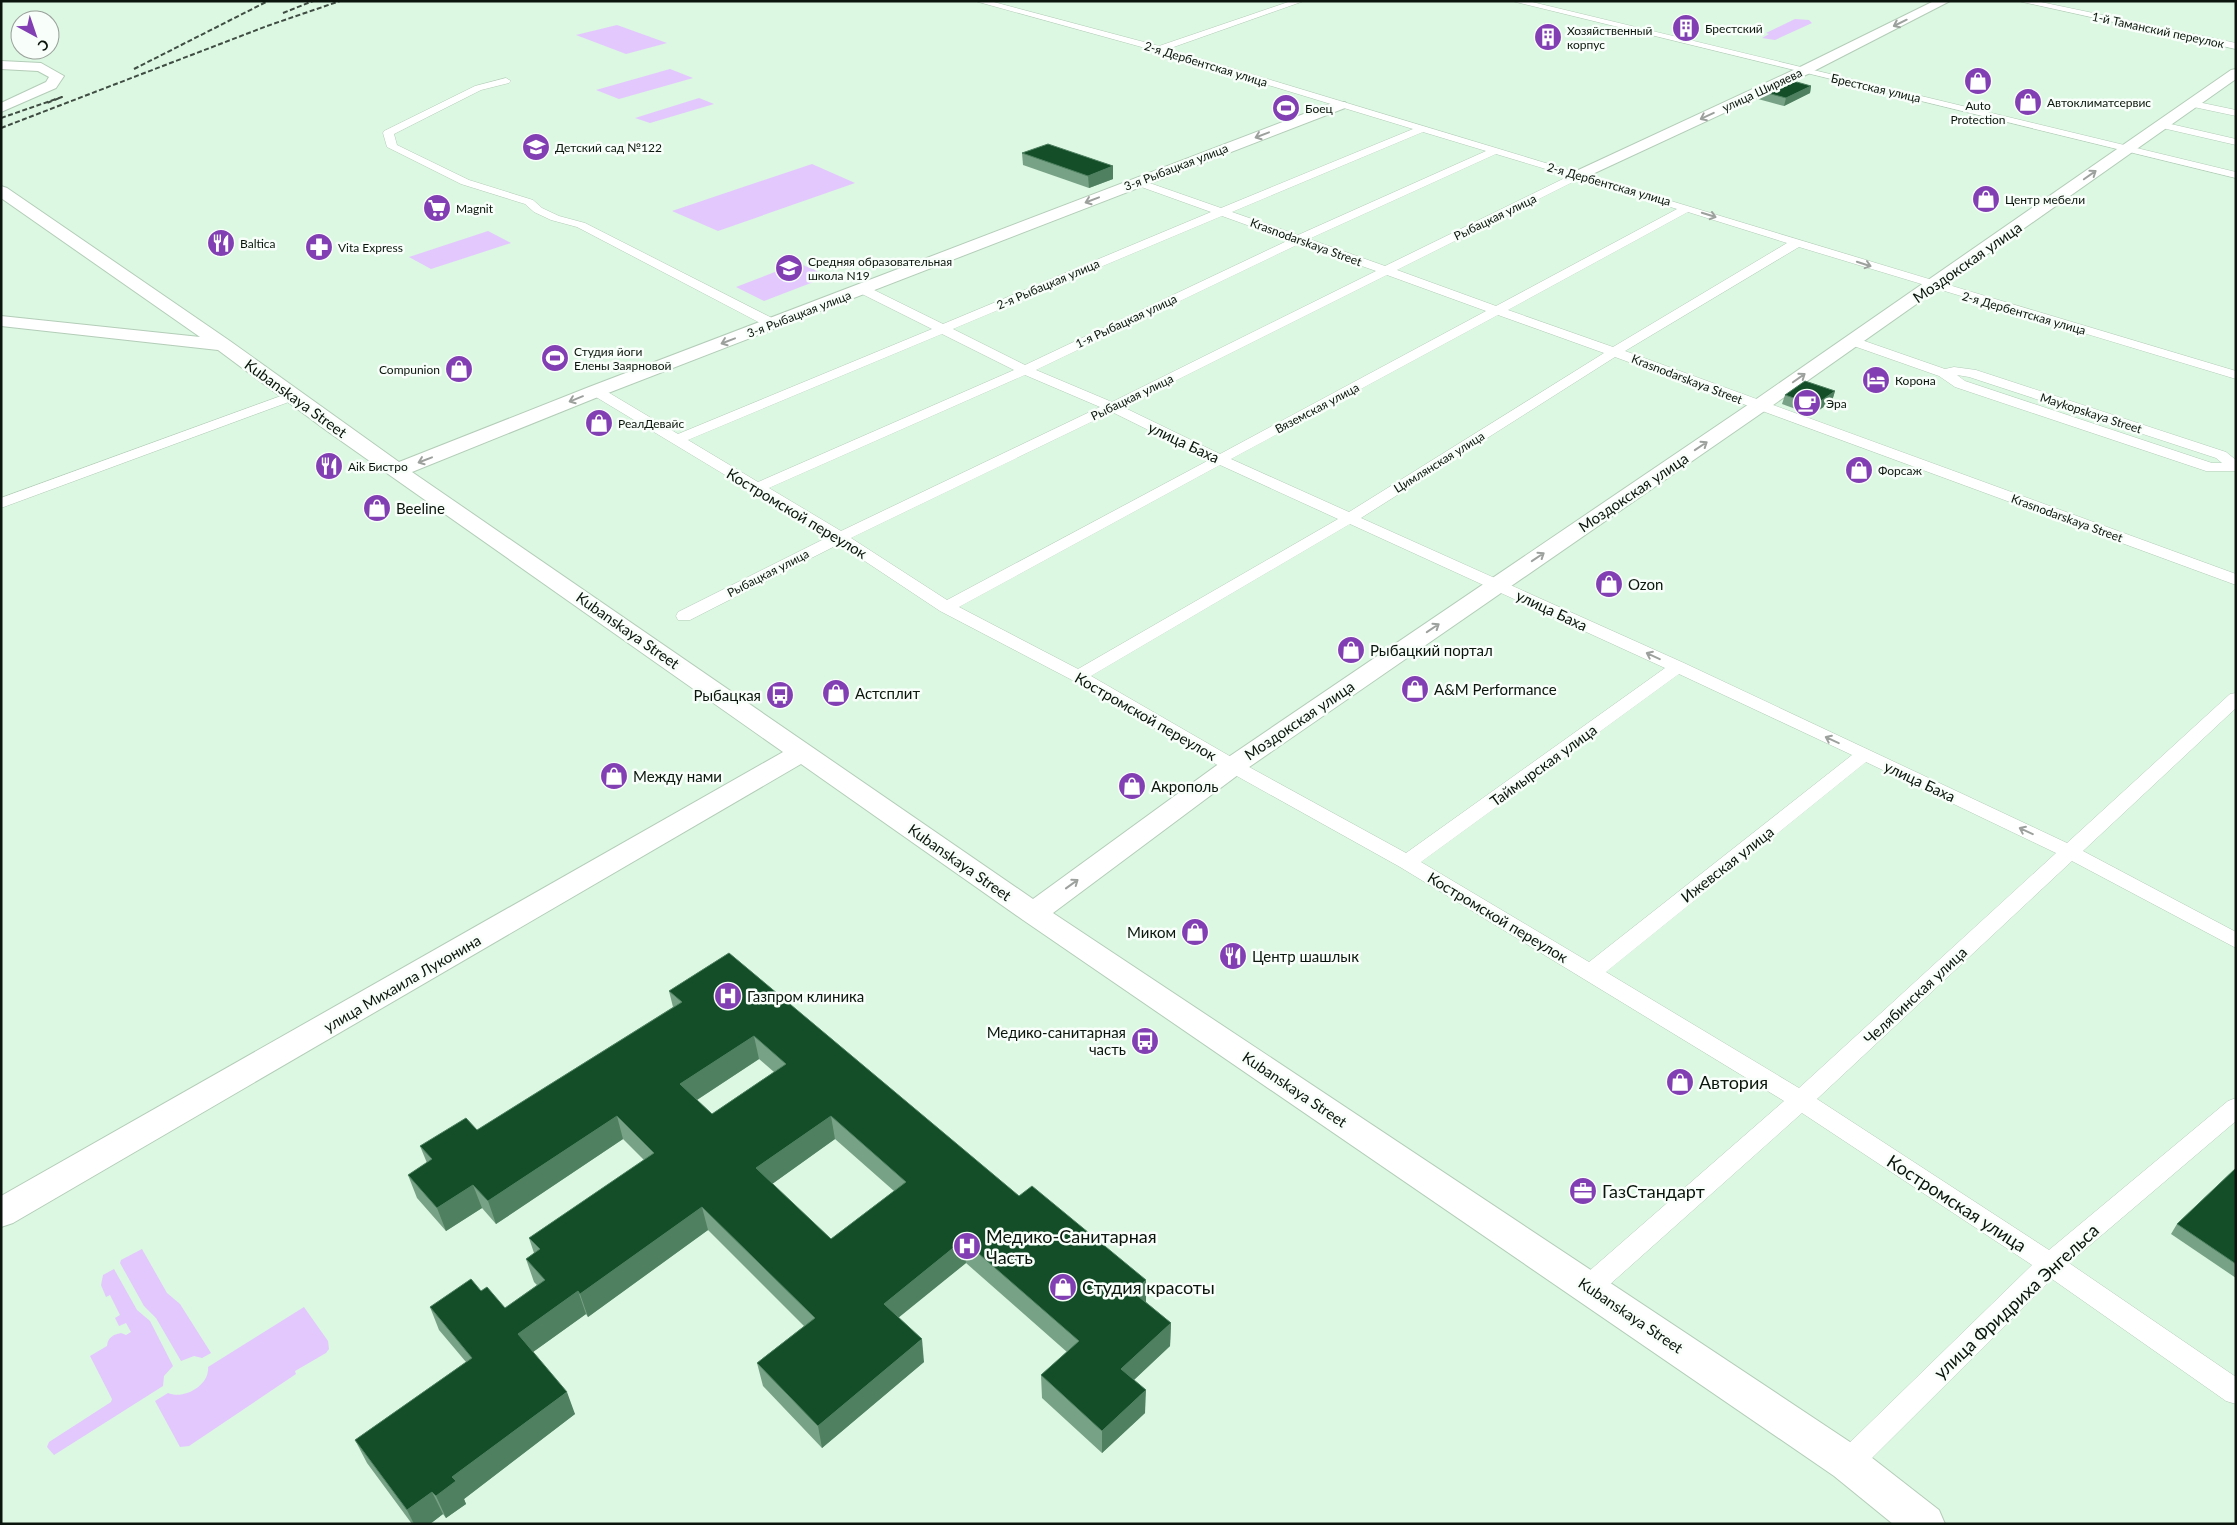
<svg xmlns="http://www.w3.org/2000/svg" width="2237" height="1525" viewBox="0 0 2237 1525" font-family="Lato,sans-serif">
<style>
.green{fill:#e3c8fe}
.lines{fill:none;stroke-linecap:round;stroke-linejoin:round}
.street-casing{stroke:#b3cdb8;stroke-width:1}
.secondary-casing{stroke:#b3cdb8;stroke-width:2}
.street{fill:#fff;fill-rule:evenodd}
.secondary{fill:#fff;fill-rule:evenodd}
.rail{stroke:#3f4d42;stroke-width:2;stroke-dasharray:5 2.5;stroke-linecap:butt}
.wall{fill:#78a286;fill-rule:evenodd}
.shaded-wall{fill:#4f8160}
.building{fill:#134e29;stroke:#4f8160;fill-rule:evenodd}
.oneway{stroke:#9da19e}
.labels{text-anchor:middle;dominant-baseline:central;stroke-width:5;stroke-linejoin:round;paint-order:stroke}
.far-poi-label{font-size:12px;fill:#0b150d;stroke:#f8fef9;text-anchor:start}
.far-street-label{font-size:12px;fill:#0b150d;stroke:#f8fef9}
.street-label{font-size:15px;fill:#0b150d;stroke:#f8fef9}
.poi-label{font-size:15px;fill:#0b150d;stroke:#f8fef9;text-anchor:start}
.near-poi-label{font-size:18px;fill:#0b150d;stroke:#f8fef9;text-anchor:start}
.near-street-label{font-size:18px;fill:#0b150d;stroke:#f8fef9}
</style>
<rect width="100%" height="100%" fill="#dcf7e2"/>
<g class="green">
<polygon points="1795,19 1809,20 1812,23 1775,40 1762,38 1769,34 1766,33"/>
<polygon points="617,25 667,43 626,54 576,35"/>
<polygon points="670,69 693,78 619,99 596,90"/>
<polygon points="699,98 714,104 650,123 635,118"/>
<polygon points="812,164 855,183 718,231 672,211"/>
<polygon points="488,231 511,243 431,269 409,257"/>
<polygon points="798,263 829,276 764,301 736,287"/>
<polygon points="142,1249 167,1293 180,1304 211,1353 202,1358 194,1356 181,1361 156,1318 144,1306 120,1263 121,1260"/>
<path d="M114,1269L137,1310L150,1321L173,1366L164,1376L163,1386L54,1455L47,1447L49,1442L111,1402L112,1399L90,1356L107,1346C108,1337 113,1335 121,1333L126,1335L131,1332L126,1323L119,1326L115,1318L120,1315L110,1295L106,1297L101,1285L103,1275Z"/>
<path d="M304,1307L328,1341L329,1349L326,1353L295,1371L296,1374L189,1446L180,1447L155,1401L168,1393C184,1400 210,1385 208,1367Z"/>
</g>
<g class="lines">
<g class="street-casing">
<g id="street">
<path d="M975,1H990L1159,46L1291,1H1304L1168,49C1525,156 1879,265 2236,371V379L1799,247L1625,351L2236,574V585L1615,357L1361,518L1684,663L2067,843L2230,694L2236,693V708L2083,851L2236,932V948L2072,861L1817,1099L2049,1250L2228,1101L2236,1098V1121L2069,1263L2236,1377V1404L2226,1401L2052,1279L1858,1472L1848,1476L1838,1472L1834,1463L1838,1454L2032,1265L1802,1113L1598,1295L1589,1298L1580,1295L1576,1287L1580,1279L1784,1101L1400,867L1226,770L1072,680L940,611L839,544L690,620H678L676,616L678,612L828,537L591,394L589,391L591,388H601L678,434L932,329L860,293L858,290L860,287H868L943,324L1211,212L1133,184L1131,182L1133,180H1141L1221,208L1413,129L1156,51ZM1423,132L1486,151L1298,235L1232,212ZM1496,154L1569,176L1385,266L1309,239ZM1579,179L1677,209L1496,306L1397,270ZM1688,212L1787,243L1613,347L1508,310ZM1222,216L1289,240L1025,365L953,329ZM1299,244L1376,271L1112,402L1036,370ZM1387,275L1486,311L1220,454L1123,407ZM1498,315L1604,353L1349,512L1231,459ZM942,334L1014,370L758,482L688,440ZM1025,375L1100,407L841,531L769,488ZM1112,412L1209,460L947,600L851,538ZM1220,465L1338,519L1078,669L959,607ZM1350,524L1665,668L1406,853L1240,762L1091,676ZM1679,674L1852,755L1589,962L1421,862ZM1866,762L2056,853L1799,1088L1606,972Z"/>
<polygon points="1512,1 1528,1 2236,172 2236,178"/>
<polygon points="2018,1 2036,1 2236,43 2236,49"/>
<polygon points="506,78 511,81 509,83 481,90 394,134 397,145 469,180 533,200 542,208 559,216 585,223 778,321 779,324 778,327 768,327 577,227 551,220 534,212 525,204 461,184 387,147 383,133 384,131 475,86"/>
<polygon points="2193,101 2236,110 2236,116 2189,106 2189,102"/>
<polygon points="2162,122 2236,139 2236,145 2158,127 2157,125"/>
<path d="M1853,337L1945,369L1954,367L1976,370L2226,452L2236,460V471H2206L1955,387L1939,376L1848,344L1846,341L1848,338ZM1957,375L1969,377L2216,458L2222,463H2212L1965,381Z"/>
<polygon points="292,392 297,393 299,396 297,399 1,508 1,498"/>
</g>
</g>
<g class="secondary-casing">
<g id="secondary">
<polygon points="1934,1 1950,1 1808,74 1584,178 1574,178 1571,175 1574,172 1798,68"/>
<polygon points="1,61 41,63 64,76 56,88 1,112 1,103 46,82 49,77 38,71 1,69"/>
<polygon points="2236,69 2236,79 1766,410 1242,772 1053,913 1862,1450 1939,1510 1945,1524 1893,1524 1834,1476 1023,920 801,764 13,1223 1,1227 1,1196 783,752 327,431 218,350 1,326 1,316 200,337 1,198 1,186 7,188 230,341 399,462 589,387 1335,102 1345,102 1347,105 1345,108 603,395 412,472 1033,899 1224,760 1752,402 2231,70"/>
</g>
</g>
<use href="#street" class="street"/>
<use href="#secondary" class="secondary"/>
<g class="rail">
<polyline points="283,13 313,1"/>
<polyline points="134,69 268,1"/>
<polyline points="1,118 62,97 47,103"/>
<polyline points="1,128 267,26 340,1"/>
</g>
</g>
<g class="wall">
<polygon points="1811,86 1810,93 1784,106 1758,99 1760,91"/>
<polygon points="1022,153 1113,166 1113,179 1089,188 1023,165"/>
<polygon points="1835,391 1832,401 1812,415 1782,404 1785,395"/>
<path d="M729,953L1171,1323L1170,1346L1134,1380L1145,1413L1102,1453L1042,1398L1041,1375L1067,1352L966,1263L898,1317L924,1362L822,1448L763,1386L757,1363L804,1326L708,1230L588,1317L586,1314L533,1352L575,1414L464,1499L466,1504L446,1518L443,1514L430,1524H412L367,1463L355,1440L466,1362L439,1330L430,1307L481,1291L505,1308L537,1285L534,1282L526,1259L534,1253L529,1238L644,1160L623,1139L496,1224L482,1208L446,1231L417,1198L408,1175L427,1163L420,1146L477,1130L673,1007L669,991ZM759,1059L774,1072L712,1114L697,1100ZM835,1139L894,1191L831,1239L772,1184Z"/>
<polygon points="2236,1168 2236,1278 2171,1234 2177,1224"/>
</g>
<g class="shaded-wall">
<polygon points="1811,86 1810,93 1784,106 1786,98"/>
<polygon points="1113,166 1113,179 1089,188 1088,176"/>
<polygon points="1835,391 1832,401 1812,415 1815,405"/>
<polygon points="754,1036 759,1059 686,1107 680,1084"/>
<polygon points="617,1116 623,1139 496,1224 488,1201"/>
<polygon points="831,1116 835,1139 761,1192 756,1168"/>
<polygon points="473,1185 482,1208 446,1231 437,1208"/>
<polygon points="702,1207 708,1230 588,1317 580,1294"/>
<polygon points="963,1240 966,1263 887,1327 884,1304"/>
<polygon points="1146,1280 1146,1303 1133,1292"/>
<polygon points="578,1291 586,1314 526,1357 518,1334"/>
<polygon points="1171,1323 1170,1346 1121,1392 1121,1369"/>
<polygon points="922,1339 924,1362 822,1448 818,1426"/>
<polygon points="1146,1390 1145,1413 1102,1453 1102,1431"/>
<polygon points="567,1392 575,1414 464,1499 466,1504 446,1518 436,1496 452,1477"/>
<polygon points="432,1492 443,1514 430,1524 414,1524 407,1510"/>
</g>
<g class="building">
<polygon points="1786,79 1811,86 1786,98 1760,91"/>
<polygon points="1048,144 1113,166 1088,176 1022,153"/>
<polygon points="1805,381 1835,391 1815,405 1785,395"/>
<path d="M729,953L1019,1196L1032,1186L1146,1280L1133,1292L1171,1323L1121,1369L1146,1390L1102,1431L1041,1375L1079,1341L963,1240L884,1304L922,1339L818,1426L757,1363L815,1318L702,1207L580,1294L578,1291L518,1334L567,1392L452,1477L456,1481L436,1496L432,1492L407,1510L355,1440L472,1358L430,1307L471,1279L481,1291L487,1287L505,1308L545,1280L526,1259L540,1249L529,1238L654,1153L617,1116L488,1201L473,1185L437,1208L408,1175L432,1159L420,1146L466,1118L477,1130L682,1002L669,991ZM754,1036L786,1064L712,1114L680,1084ZM831,1116L906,1182L831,1239L756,1168Z"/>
<polygon points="2236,1168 2236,1264 2177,1224"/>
</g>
<defs><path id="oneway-shaft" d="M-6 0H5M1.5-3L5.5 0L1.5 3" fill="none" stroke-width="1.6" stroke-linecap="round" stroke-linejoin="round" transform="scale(1.25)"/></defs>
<g class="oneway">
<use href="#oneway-shaft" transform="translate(1900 23) rotate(154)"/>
<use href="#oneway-shaft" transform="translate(1707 116) rotate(155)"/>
<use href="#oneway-shaft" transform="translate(1262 135) rotate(159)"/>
<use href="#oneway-shaft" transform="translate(2090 175) rotate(-35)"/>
<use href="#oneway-shaft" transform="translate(1092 200) rotate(159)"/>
<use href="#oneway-shaft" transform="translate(1709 215) rotate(17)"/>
<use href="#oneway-shaft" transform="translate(1864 264) rotate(18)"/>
<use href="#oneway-shaft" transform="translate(728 341) rotate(159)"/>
<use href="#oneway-shaft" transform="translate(1799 378) rotate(-35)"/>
<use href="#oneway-shaft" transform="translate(576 399) rotate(158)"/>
<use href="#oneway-shaft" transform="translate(1701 446) rotate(-34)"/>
<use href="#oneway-shaft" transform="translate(425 460) rotate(159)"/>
<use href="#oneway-shaft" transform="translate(1538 557) rotate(-34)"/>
<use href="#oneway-shaft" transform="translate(1433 628) rotate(-34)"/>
<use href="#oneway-shaft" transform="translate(1653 656) rotate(-155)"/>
<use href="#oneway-shaft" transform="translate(1832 740) rotate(-155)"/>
<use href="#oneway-shaft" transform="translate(2026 831) rotate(-155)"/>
<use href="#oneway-shaft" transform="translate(1072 884) rotate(-36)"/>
</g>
<defs>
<g id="building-disc" transform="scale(1.4375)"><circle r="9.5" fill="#823fb3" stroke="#f8fef9"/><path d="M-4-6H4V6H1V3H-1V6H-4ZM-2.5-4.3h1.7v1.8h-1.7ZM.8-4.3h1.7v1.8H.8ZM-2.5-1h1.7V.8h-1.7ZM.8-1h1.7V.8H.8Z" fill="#fff"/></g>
<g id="shop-disc" transform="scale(1.4375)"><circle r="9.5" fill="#823fb3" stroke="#f8fef9"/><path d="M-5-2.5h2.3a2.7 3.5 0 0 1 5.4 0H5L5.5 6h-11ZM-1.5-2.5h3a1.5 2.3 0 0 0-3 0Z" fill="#fff"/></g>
<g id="stadium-disc" transform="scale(1.4375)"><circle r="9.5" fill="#823fb3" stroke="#f8fef9"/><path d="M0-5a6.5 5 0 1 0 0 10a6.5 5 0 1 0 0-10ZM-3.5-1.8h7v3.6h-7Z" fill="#fff"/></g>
<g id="school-disc" transform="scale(1.4375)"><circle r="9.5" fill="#823fb3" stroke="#f8fef9"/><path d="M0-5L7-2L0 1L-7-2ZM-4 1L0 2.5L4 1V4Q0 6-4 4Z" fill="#fff"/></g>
<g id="supermarket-disc" transform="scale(1.4375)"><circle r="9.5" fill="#823fb3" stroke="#f8fef9"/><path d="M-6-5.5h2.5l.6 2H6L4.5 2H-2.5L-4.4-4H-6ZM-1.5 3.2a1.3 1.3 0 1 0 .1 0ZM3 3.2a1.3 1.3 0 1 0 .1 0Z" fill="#fff"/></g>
<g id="restaurant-disc" transform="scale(1.4375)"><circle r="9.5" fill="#823fb3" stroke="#f8fef9"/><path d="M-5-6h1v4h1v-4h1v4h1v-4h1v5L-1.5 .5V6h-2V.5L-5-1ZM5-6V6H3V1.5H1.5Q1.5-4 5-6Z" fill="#fff"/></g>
<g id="pharmacy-disc" transform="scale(1.4375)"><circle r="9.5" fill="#823fb3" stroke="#f8fef9"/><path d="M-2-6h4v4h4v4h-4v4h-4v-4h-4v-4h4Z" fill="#fff"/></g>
<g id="hotel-disc" transform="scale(1.4375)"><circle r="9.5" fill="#823fb3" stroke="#f8fef9"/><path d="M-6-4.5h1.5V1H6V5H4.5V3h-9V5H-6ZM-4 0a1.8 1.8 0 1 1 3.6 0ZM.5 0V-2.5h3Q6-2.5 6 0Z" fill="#fff"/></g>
<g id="cafe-disc" transform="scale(1.4375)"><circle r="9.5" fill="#823fb3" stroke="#f8fef9"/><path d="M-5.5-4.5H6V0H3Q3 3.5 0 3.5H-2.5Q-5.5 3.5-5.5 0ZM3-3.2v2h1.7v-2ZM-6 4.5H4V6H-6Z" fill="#fff"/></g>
<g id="bus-disc" transform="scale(1.4375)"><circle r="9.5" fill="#823fb3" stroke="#f8fef9"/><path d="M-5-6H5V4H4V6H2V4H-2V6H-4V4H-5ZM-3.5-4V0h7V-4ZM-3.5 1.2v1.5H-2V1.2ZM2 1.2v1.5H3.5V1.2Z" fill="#fff"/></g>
<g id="hospital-disc" transform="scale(1.4375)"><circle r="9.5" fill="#823fb3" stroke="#f8fef9"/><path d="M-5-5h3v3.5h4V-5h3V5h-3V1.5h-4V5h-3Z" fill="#fff"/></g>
<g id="office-disc" transform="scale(1.4375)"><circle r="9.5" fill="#823fb3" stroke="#f8fef9"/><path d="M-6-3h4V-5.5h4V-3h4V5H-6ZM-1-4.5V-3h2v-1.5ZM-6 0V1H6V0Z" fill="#fff"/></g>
</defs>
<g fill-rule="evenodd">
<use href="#building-disc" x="1686" y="28"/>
<use href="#building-disc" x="1548" y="37"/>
<use href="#shop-disc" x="1978" y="81"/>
<use href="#shop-disc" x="2028" y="102"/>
<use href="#stadium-disc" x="1286" y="108"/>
<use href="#school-disc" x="536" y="147"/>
<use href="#shop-disc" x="1986" y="199"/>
<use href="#supermarket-disc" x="437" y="208"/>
<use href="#restaurant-disc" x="221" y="243"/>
<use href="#pharmacy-disc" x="319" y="247"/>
<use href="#school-disc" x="789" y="268"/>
<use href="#stadium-disc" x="555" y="358"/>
<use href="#shop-disc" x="459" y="369"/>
<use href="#hotel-disc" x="1876" y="380"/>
<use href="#cafe-disc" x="1807" y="403"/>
<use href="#shop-disc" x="599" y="423"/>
<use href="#restaurant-disc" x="329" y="466"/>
<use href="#shop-disc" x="1859" y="470"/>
<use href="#shop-disc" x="377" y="508"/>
<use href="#shop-disc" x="1609" y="584"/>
<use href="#shop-disc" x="1351" y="650"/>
<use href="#shop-disc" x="1415" y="689"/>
<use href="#shop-disc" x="836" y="693"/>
<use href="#bus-disc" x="780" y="695"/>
<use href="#shop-disc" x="614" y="776"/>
<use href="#shop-disc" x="1132" y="786"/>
<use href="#shop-disc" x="1195" y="932"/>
<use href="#restaurant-disc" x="1233" y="956"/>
<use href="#hospital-disc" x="728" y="996"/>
<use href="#bus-disc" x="1145" y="1041"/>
<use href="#shop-disc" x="1680" y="1082"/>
<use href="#office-disc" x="1583" y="1191"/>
<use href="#hospital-disc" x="967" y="1246"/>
<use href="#shop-disc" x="1063" y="1287"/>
</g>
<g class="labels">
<g class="far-poi-label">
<text x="1705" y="28">Брестский</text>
<text x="1567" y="30">Хозяйственный<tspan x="1567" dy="14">корпус</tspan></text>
<text x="2047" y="102">Автоклиматсервис</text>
<text x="1978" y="105" text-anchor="middle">Auto<tspan x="1978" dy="14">Protection</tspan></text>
<text x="1305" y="108">Боец</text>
<text x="555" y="147">Детский сад №122</text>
<text x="2005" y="199">Центр мебели</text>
<text x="456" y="208">Magnit</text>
<text x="240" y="243">Baltica</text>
<text x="338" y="247">Vita Express</text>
<text x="808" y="261">Средняя образовательная<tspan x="808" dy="14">школа N19</tspan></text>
<text x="574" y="351">Студия йоги<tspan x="574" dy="14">Елены Заярновой</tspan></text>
<text x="440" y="369" text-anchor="end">Compunion</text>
<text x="1895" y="380">Корона</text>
<text x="1826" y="403">Эра</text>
<text x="618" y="423">РеалДевайс</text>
<text x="348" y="466">Aik Бистро</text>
<text x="1878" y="470">Форсаж</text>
</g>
<g class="far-street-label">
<text transform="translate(2158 30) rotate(12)">1-й Таманский переулок</text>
<text transform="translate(1206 64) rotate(17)">2-я Дербентская улица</text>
<text transform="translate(1876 88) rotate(13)">Брестская улица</text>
<text transform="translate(1762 90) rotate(-25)">улица Ширяева</text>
<text transform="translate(1176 167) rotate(-21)">3-я Рыбацкая улица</text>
<text transform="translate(1609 184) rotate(16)">2-я Дербентская улица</text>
<text transform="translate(1495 217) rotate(-26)">Рыбацкая улица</text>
<text transform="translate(1306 242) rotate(20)">Krasnodarskaya Street</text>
<text transform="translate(1048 284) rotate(-23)">2-я Рыбацкая улица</text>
<text transform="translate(2024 313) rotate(16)">2-я Дербентская улица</text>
<text transform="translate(799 314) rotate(-21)">3-я Рыбацкая улица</text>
<text transform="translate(1126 321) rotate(-25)">1-я Рыбацкая улица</text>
<text transform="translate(1687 379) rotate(21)">Krasnodarskaya Street</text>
<text transform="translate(1132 397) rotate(-26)">Рыбацкая улица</text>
<text transform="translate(1317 408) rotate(-28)">Вяземская улица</text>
<text transform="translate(2091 413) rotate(18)">Maykopskaya Street</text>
<text transform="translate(1439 462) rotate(-32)">Цимлянская улица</text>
<text transform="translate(2067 518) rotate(20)">Krasnodarskaya Street</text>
<text transform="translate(768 573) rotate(-27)">Рыбацкая улица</text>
</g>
<g class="street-label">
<text transform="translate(1967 262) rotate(-35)">Моздокская улица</text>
<text transform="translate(296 398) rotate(36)">Kubanskaya Street</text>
<text transform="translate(1184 442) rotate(25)">улица Баха</text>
<text transform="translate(1633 492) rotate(-34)">Моздокская улица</text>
<text transform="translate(797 513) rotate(31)">Костромской переулок</text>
<text transform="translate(1552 610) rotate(25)">улица Баха</text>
<text transform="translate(628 630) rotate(35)">Kubanskaya Street</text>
<text transform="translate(1146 716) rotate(30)">Костромской переулок</text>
<text transform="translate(1299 720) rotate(-34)">Моздокская улица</text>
<text transform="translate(1543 765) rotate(-36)">Таймырская улица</text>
<text transform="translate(1920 781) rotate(25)">улица Баха</text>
<text transform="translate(960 862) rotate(35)">Kubanskaya Street</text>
<text transform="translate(1727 864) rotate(-38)">Ижевская улица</text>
<text transform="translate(1498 917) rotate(31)">Костромской переулок</text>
<text transform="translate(402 983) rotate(-30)">улица Михаила Луконина</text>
<text transform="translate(1915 995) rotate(-43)">Челябинская улица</text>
<text transform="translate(1295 1089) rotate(34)">Kubanskaya Street</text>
<text transform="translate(1631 1315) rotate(34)">Kubanskaya Street</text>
</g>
<g class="poi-label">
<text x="396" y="508">Beeline</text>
<text x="1628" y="584">Ozon</text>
<text x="1370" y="650">Рыбацкий портал</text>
<text x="1434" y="689">A&amp;M Performance</text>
<text x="855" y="693">Астсплит</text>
<text x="761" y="695" text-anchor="end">Рыбацкая</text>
<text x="633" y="776">Между нами</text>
<text x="1151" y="786">Акрополь</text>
<text x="1176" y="932" text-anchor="end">Миком</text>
<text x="1252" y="956">Центр шашлык</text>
<text x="747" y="996">Газпром клиника</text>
<text x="1126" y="1032" text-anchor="end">Медико-санитарная<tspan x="1126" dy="17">часть</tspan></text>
</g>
<g class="near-poi-label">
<text x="1699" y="1082">Автория</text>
<text x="1602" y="1191">ГазСтандарт</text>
<text x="986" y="1236">Медико-Санитарная<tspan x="986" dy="21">Часть</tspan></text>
<text x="1082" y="1287">Студия красоты</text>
</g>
<g class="near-street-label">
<text transform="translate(1957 1203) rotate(33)">Костромская улица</text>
<text transform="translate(2016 1301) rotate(-43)">улица Фридриха Энгельса</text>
</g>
</g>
<rect width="2237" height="1525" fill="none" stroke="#0b150d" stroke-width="5"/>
<g transform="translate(35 35) rotate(140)"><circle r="24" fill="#f8fef9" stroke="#99a19b"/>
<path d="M0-4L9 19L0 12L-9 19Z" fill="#823fb3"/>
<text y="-8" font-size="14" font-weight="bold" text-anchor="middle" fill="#0b150d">С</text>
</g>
</svg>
